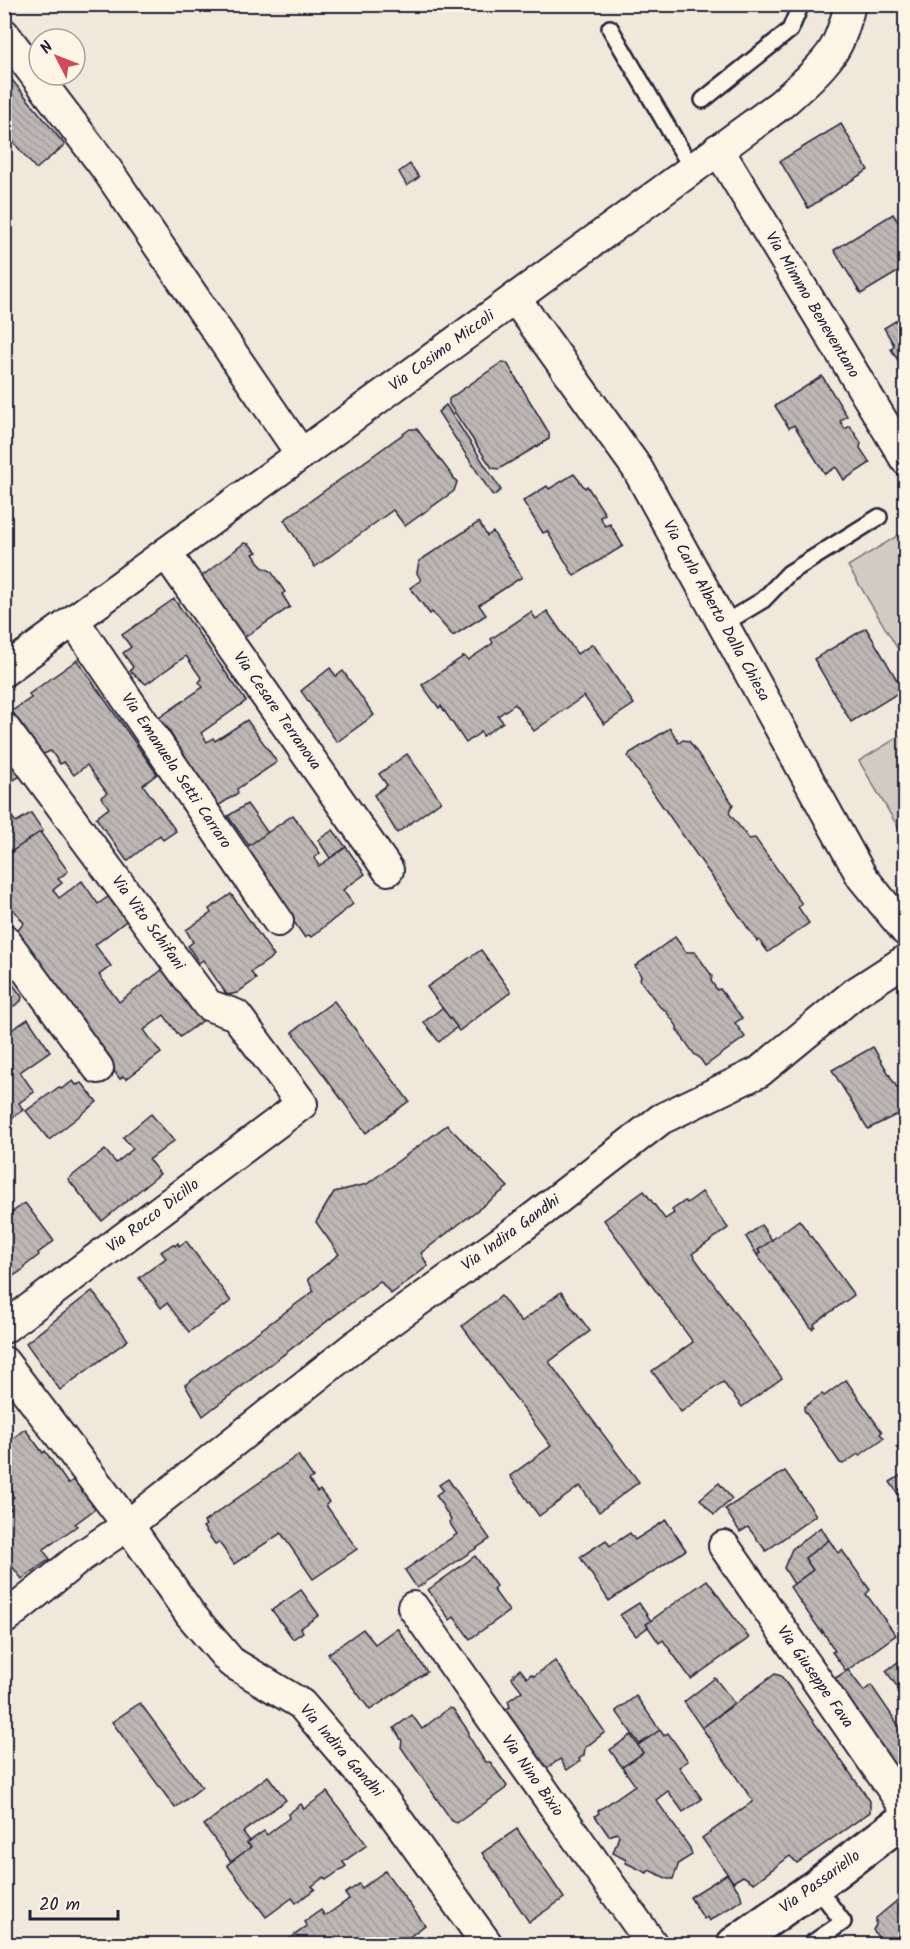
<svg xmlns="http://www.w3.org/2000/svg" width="910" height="1949" viewBox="0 0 910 1949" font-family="Kalam,sans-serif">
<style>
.green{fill:#d1cbc3;stroke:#7a767f;stroke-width:1.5}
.building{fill:url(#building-back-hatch);stroke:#22223b;stroke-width:1.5}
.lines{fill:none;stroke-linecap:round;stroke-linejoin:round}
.lane-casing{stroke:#22223b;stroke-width:20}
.street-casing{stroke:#22223b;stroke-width:34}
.secondary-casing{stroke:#22223b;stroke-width:38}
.lane{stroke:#fcf5e5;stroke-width:15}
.street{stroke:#fcf5e5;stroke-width:30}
.secondary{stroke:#fcf5e5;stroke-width:33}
.labels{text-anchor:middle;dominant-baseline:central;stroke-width:5;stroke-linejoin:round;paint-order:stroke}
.street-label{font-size:16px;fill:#22223b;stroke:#fcf5e5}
</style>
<defs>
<pattern id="building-back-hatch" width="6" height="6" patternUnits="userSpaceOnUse" patternTransform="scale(1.5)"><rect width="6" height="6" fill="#bcb7b3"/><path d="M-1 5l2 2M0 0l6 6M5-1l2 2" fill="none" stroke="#a19d9b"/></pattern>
</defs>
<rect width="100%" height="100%" fill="#efe8db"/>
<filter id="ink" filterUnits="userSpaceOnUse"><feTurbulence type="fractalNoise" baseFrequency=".0167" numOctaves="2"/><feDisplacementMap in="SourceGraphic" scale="12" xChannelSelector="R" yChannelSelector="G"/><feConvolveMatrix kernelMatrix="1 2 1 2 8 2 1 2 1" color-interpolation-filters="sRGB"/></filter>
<g filter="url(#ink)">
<g class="green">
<polygon points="905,531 905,661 848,566"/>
<polygon points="905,733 905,839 859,761"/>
</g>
<g class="building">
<polygon points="12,80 65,145 36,169 4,131 4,86"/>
<polygon points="841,124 868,170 808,208 780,161"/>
<polygon points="410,164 419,177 407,186 399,172"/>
<polygon points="893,214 906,234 906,267 861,294 834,250"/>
<polygon points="902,317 904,320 906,319 906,384 899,373 904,370 891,349 894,345 884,328"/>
<polygon points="502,362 507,363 549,433 549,439 499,469 492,468 449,404 449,399"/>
<polygon points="822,376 847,416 840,421 845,429 850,426 861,443 860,448 870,463 844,480 836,467 825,474 794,425 789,428 775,406"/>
<polygon points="446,405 501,490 493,496 438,412"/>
<polygon points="410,429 417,429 457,482 454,491 405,526 393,510 315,567 284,520"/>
<polygon points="574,474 585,488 587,486 605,514 600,517 605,526 610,524 623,546 574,576 547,531 543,533 523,501 547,486 549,489"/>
<polygon points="479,522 487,536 493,532 522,577 479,605 486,615 453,636 432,612 430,614 410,588 421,580 417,573 419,561"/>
<polygon points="244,543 249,544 257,552 253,554 262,567 271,571 285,592 282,594 290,607 243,638 235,625 231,628 202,583 201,577"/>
<polygon points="174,599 246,701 201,733 207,742 213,738 215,741 247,720 277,762 237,789 238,793 215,808 167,727 163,730 156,720 203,687 199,682 202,679 186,656 146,684 130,671 133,667 123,653 131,647 122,635"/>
<polygon points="547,611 577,654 593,644 634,704 604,724 584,696 534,731 515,704 498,716 503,722 483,736 481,732 466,743 441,706 439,708 422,685 464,656 468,660 493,643 491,639 531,612 536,619"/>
<polygon points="866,628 903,690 851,722 814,659"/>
<polygon points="77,660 157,774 143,785 176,831 163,840 160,835 127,861 96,818 109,808 101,797 107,793 87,765 74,775 64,762 60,764 51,751 43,754 12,711 31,698 29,694"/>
<polygon points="330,668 336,676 343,671 374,715 337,742 301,691"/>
<polygon points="670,728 679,743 683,740 689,741 733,804 729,813 749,839 755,838 802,904 798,907 809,923 768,952 759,940 757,941 628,757 630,753"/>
<polygon points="4,743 26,772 8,784 12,789 4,793"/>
<polygon points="407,754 441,801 397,833 374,795 387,785 379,774"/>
<polygon points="247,804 268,833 249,846 228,816"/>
<polygon points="31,813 43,831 10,853 4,844 4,818 9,814 16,822"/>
<polygon points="293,815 320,853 314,858 319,866 346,847 365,874 343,890 353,904 311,937 309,935 305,938 244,849"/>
<polygon points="333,830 346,847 330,858 318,840"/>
<polygon points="40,832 68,871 58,879 62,883 53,890 59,898 82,881 98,904 112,894 130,918 95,945 111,966 99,975 119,1002 166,967 205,1019 180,1037 164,1015 144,1030 161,1053 126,1079 123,1076 120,1079 14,935 24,923 4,897 4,857"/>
<polygon points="231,894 274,956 251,972 256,979 237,993 227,995 203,960 199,963 188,946 193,942 186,930 211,913 209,909"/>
<polygon points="675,937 686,952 695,952 712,976 711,981 717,990 720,989 742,1018 735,1023 745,1037 705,1066 699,1057 695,1055 677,1030 677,1026 665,1010 660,1007 640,980 641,976 635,966"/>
<polygon points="481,950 511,992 459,1031 427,987"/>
<polygon points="4,972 22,997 21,1001 4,1013"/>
<polygon points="334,1001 409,1101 366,1133 292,1032"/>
<polygon points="442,1008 457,1027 439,1042 424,1022"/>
<polygon points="28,1019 50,1051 20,1072 34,1092 19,1103 23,1110 4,1123 4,1035"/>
<polygon points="873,1047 906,1103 906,1110 868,1129 832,1070"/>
<polygon points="73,1081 76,1085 82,1083 97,1102 49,1140 26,1111 59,1087 61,1089"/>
<polygon points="151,1114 174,1141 149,1160 160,1174 102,1221 68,1179 105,1150 116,1163 133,1149 123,1137"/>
<polygon points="447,1125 508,1187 421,1253 428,1266 391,1294 380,1281 203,1416 185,1385 314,1291 308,1279 339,1254 316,1222 334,1192 367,1184"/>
<polygon points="644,1191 665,1219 674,1213 672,1210 685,1201 687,1203 702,1192 728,1228 692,1254 782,1378 742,1407 723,1382 681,1412 652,1371 693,1342 604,1220"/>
<polygon points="25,1203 54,1241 38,1253 39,1255 25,1266 25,1268 6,1281 4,1279 4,1218"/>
<polygon points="799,1220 854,1295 814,1324 815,1326 812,1329 757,1255 760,1253 758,1250"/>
<polygon points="761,1225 772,1240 758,1250 760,1253 757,1255 746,1237"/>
<polygon points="186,1241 231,1301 189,1332 167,1303 161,1308 139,1278 166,1258 161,1252 173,1244 175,1246 178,1243 179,1246"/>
<polygon points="92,1291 128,1340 60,1390 26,1343"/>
<polygon points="561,1292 590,1331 549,1362 639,1482 599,1512 580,1486 539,1516 510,1476 551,1446 462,1326 501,1296 521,1322"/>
<polygon points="846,1380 882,1432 880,1434 884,1438 860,1455 858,1454 843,1464 840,1463 804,1410 804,1407 822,1394 824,1396"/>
<polygon points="25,1429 43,1453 45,1451 68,1484 77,1477 99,1506 75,1524 77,1526 43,1550 50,1559 22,1579 4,1556 4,1514 11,1509 6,1503 14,1497 4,1484 4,1445"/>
<polygon points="906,1440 906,1462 896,1447"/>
<polygon points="298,1455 313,1477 309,1480 317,1492 320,1490 329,1502 326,1505 357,1549 313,1579 281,1533 234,1564 219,1542 215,1544 203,1527 206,1525 204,1522"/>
<polygon points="785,1471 816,1515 766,1551 748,1527 740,1532 725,1509"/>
<polygon points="906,1472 906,1506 890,1482"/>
<polygon points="448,1479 490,1539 417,1588 405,1570 457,1534 449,1522 451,1520 436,1495 443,1490 439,1485"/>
<polygon points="719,1483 732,1499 714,1515 700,1499"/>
<polygon points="666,1520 686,1550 609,1601 580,1557 606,1540 610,1546 630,1533 635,1540"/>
<polygon points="821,1527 829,1540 805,1558 813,1570 794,1584 784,1568 792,1549"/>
<polygon points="829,1540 838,1553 842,1550 870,1590 866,1594 896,1635 846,1671 832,1652 835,1651 822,1630 822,1633 790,1587 813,1570 805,1558"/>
<polygon points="475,1556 496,1586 493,1589 509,1611 470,1639 454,1617 450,1620 428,1590"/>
<polygon points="707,1580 749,1638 691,1679 663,1640 659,1643 646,1624"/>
<polygon points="301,1590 319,1615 301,1628 303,1632 293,1639 272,1610"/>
<polygon points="639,1603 651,1621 646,1624 648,1627 636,1636 620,1615"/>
<polygon points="397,1628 427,1672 370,1710 328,1654 363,1629 375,1644"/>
<polygon points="906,1656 906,1699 886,1671"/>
<polygon points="555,1661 605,1732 585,1748 584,1755 579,1759 580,1761 567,1770 560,1759 546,1769 505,1710 510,1707 508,1701 522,1691 512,1678 514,1674 520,1669 527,1678 531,1674 534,1676"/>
<polygon points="848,1670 864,1691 871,1685 906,1736 906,1778 900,1782 829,1682"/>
<polygon points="775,1674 781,1676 870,1801 870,1812 797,1863 790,1856 754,1883 743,1876 733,1882 702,1838 753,1801 702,1728"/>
<polygon points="715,1678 734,1703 702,1728 684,1702"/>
<polygon points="636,1696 660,1730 640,1745 616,1711"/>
<polygon points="140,1703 202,1787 175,1808 112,1722"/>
<polygon points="449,1708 453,1709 469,1732 468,1735 485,1762 490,1762 507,1786 505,1789 457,1823 452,1821 401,1747 402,1741 394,1728 412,1715 422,1729"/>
<polygon points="660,1730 664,1736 668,1733 688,1761 679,1767 702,1799 683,1812 668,1791 656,1800 690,1848 692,1855 679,1863 673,1879 668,1879 649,1870 647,1873 626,1863 626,1860 613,1853 619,1836 617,1833 609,1836 595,1816 599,1813 598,1811 635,1785 622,1767 643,1753 637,1746"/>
<polygon points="631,1735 643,1753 622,1767 610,1750"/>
<polygon points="268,1776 286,1800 243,1832 250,1841 247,1843 251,1847 231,1862 204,1825"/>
<polygon points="327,1792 367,1845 343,1862 346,1866 326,1880 324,1877 312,1886 315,1889 296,1903 292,1898 266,1917 227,1865 251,1847 247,1843 264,1831 267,1835 289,1818 288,1814 301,1804 304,1809"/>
<polygon points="517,1829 564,1898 529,1922 482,1853"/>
<polygon points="385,1871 425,1925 400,1944 286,1944 284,1943 307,1926 304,1922 321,1910 325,1916 349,1899 345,1894 359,1884 362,1888"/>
<polygon points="727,1874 740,1893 742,1900 709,1921 707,1917 704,1919 690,1897"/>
<polygon points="898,1900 906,1904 906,1944 883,1944 873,1930 876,1925 876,1918"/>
</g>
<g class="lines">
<g class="lane-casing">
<g id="lane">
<polyline points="610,28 692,169"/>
<polyline points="703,100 790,30 801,4"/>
<polyline points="723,624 763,600 789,573 879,517"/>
<polyline points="811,1944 843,1922 816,1886"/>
</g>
</g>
<g class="street-casing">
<g id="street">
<polyline points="4,34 105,167 301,454"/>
<polyline points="718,149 906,460"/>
<polyline points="515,298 637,468 862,877 906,931"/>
<polyline points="166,553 388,870"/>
<polyline points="74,621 278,921"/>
<path d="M4,671L780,105C798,89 817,73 831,54C841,40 846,21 850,4"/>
<polyline points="4,728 208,1005 236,1015 302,1104 4,1328"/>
<polyline points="4,939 98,1068"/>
<polyline points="4,1362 128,1525 190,1614 231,1662 301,1704 384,1801 487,1944"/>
<polyline points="724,1546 906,1809"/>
<polyline points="413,1607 652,1944"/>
<polyline points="4,1619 82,1556 128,1525 355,1346 519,1229 661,1119 759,1072 855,993 906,960"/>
</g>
</g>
<g class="secondary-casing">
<polyline id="secondary" points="734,1944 816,1886 906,1818"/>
</g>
<use href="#lane" class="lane"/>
<use href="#street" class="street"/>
<use href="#secondary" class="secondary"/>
</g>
</g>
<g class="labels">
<g class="street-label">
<text transform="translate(812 305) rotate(59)">Via Mimmo Beneventano</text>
<text transform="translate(442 351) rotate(-36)">Via Cosimo Miccoli</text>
<text transform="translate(716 611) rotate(61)">Via Carlo Alberto Dalla Chiesa</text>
<text transform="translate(277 711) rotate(55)">Via Cesare Terranova</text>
<text transform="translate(176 771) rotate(56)">Via Emanuela Setti Carraro</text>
<text transform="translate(148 923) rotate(54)">Via Vito Schifani</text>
<text transform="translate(153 1216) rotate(-37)">Via Rocco Dicillo</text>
<text transform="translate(511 1233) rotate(-36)">Via Indira Gandhi</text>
<text transform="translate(815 1677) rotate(55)">Via Giuseppe Fava</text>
<text transform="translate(341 1751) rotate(49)">Via Indira Gandhi</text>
<text transform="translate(532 1776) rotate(55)">Via Nino Bixio</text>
<text transform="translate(820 1882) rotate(-36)">Via Passariello</text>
</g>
</g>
<rect width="910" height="1949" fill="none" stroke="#fcf5e5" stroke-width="24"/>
<rect x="12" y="12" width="886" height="1925" fill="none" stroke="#22223b" stroke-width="2" filter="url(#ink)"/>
<g transform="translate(57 57) rotate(312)"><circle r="28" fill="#fcf5e5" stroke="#a5a1a1" stroke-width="1.5"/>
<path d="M0-4.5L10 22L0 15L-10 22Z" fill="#d1495b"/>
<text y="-9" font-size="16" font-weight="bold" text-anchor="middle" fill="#22223b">N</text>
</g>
<path d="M30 1910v9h88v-9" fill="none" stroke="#22223b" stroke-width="3"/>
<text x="39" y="1910" font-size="18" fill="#22223b" stroke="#fcf5e5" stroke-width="4.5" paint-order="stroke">20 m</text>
</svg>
